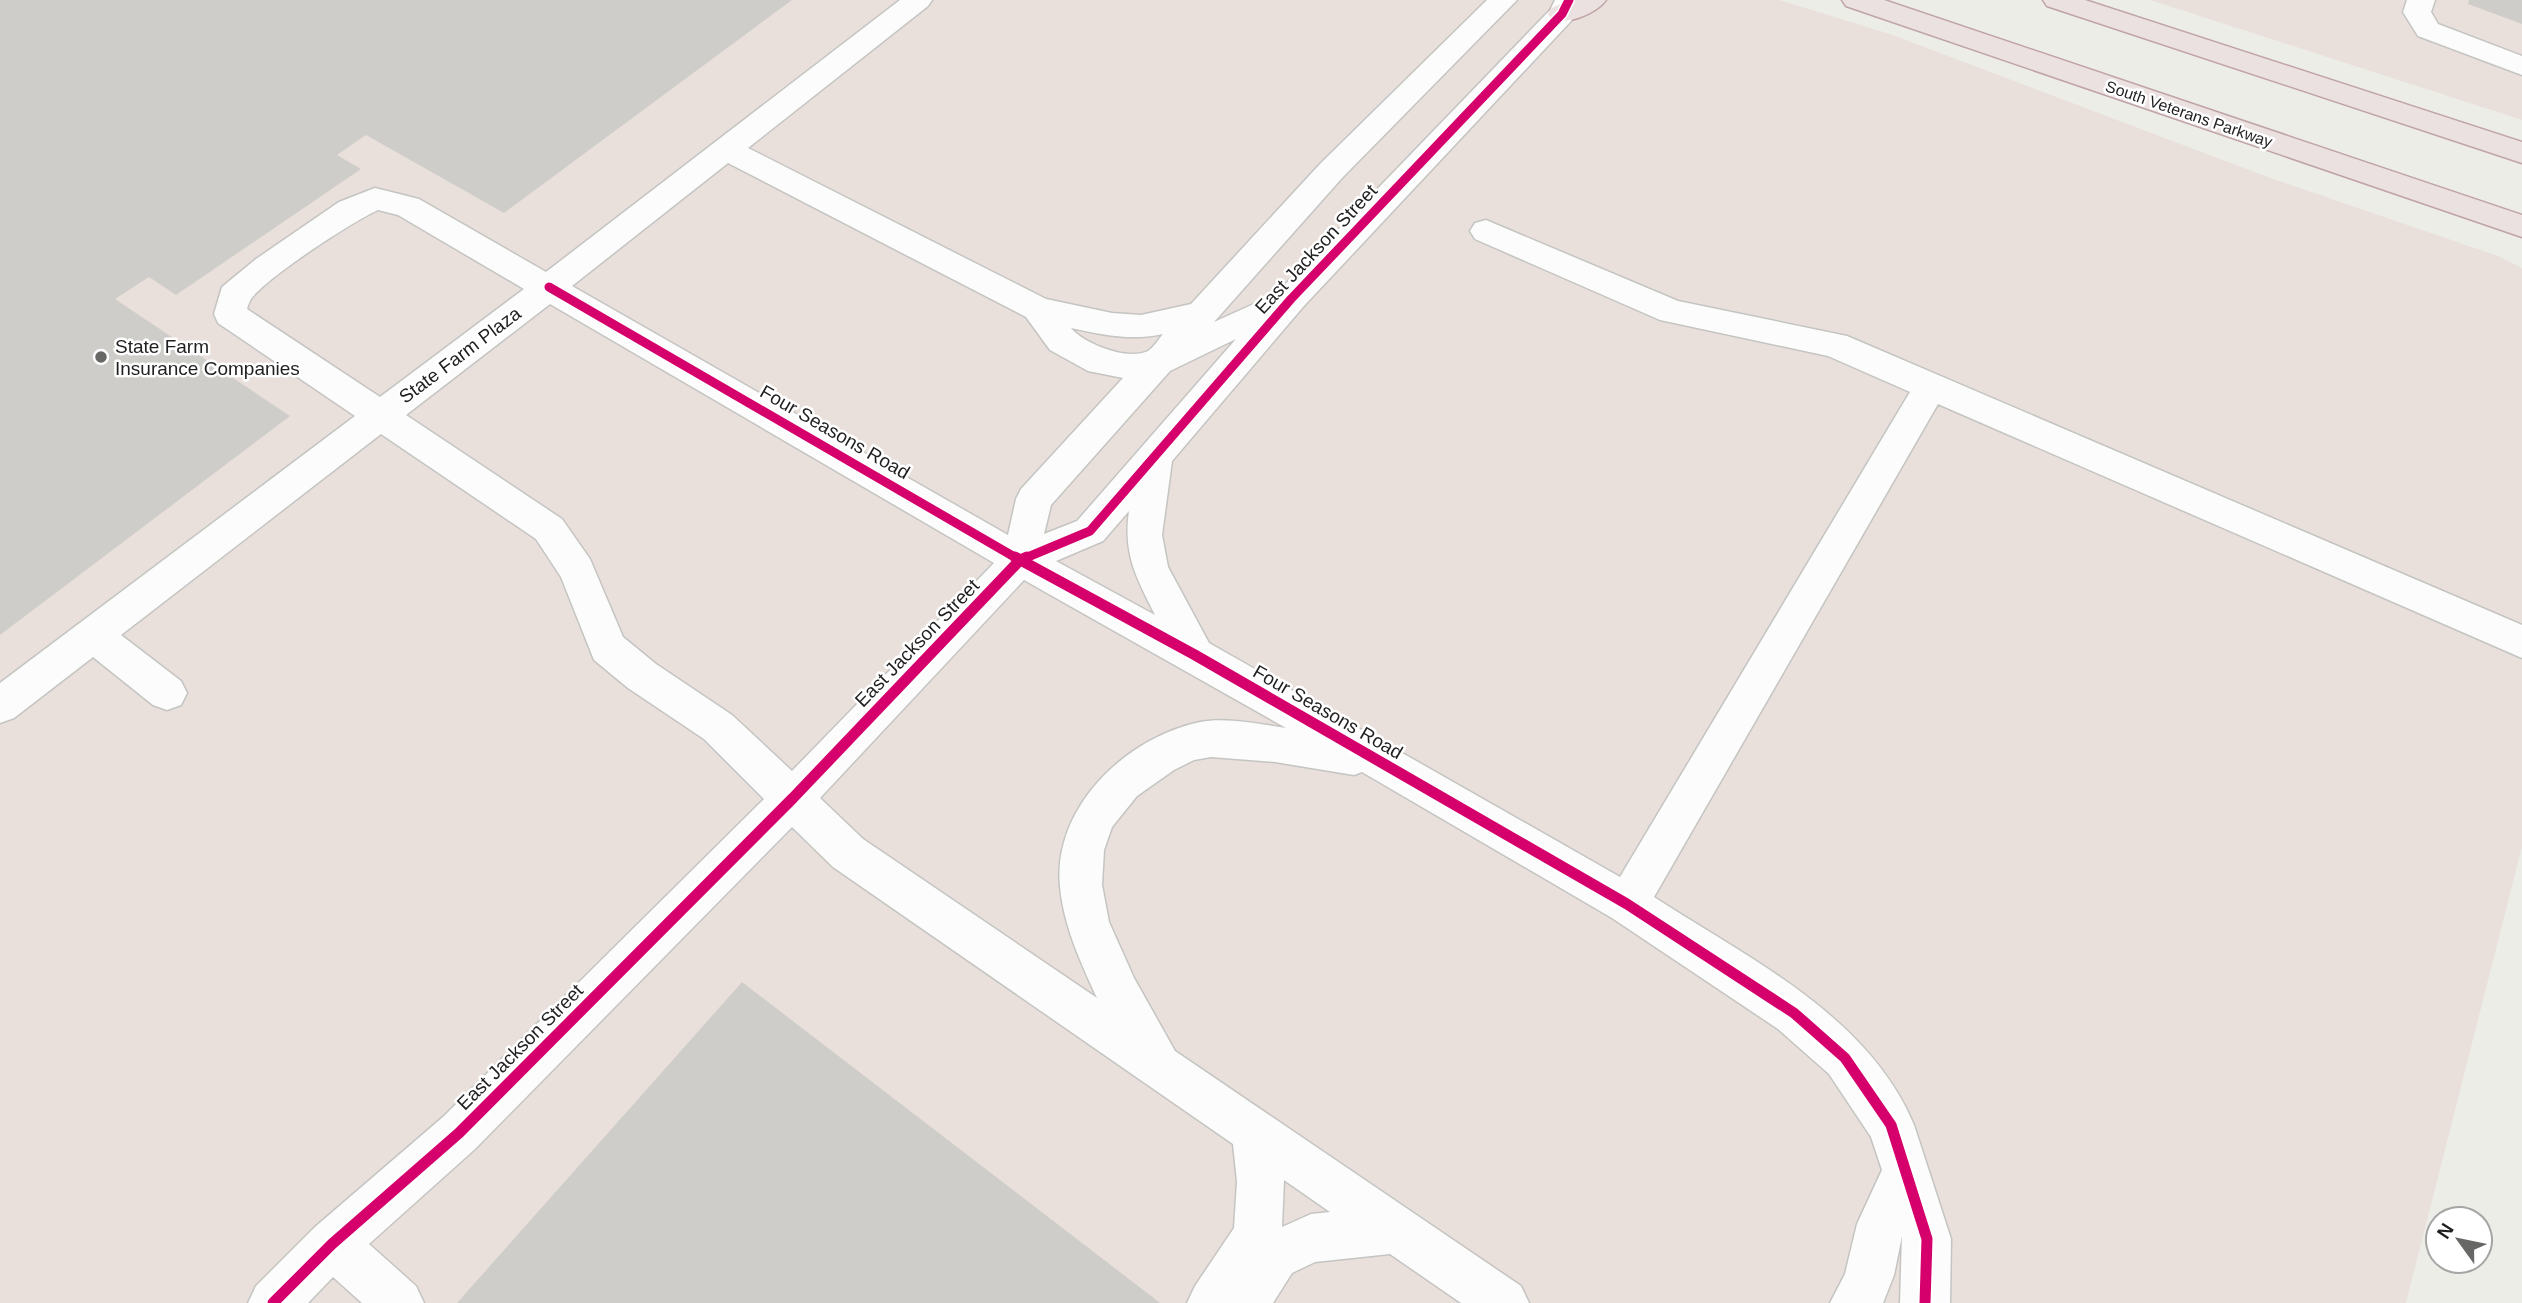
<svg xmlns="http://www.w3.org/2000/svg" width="2522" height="1303" viewBox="0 0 2522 1303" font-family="Helvetica,sans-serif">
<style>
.commercial{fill:#eae0db}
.building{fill:#cecdc9}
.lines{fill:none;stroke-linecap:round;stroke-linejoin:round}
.minor-casing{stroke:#c4c4c2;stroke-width:3}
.highway-casing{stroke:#c0a3a6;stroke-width:3}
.minor{fill:#fcfcfc;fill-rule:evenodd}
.highway{fill:#eae1e0;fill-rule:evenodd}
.cycleway-far1-casing{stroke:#fff;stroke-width:12}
.cycleway-casing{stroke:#fff;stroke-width:16}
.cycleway-far1{stroke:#d6006c;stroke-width:9}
.cycleway{stroke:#d6006c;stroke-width:11}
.poi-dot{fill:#676765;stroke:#fff;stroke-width:2.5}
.labels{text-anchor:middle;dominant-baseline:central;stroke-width:5;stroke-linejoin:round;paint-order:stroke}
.far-street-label{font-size:16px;fill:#1f1f1f;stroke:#fff}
.street-label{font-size:19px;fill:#1f1f1f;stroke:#fff}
.poi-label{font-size:19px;fill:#1f1f1f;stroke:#fff;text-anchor:start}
</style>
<rect width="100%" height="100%" fill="#edede8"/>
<g class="commercial">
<polygon points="0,0 1780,0 1893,35 2268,177 2498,256 2522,268 2522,847 2406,1303 0,1303"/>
<polygon points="2150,0 2522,0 2522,120"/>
</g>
<g class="building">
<polygon points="0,0 792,0 504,213 366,135 337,155 361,169 176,295 149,277 115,299 290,416 0,635"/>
<polygon points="2469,0 2522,0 2522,24 2468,4"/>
<polygon points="742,982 1142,1289 1160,1303 457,1303"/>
</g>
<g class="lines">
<g class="minor-casing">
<g id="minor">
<path d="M900,0H932L928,6L748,148L1046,299L1112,313L1141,315L1191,304L1320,164L1487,0H1517L1342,178L1214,322L1276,294L1550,10L1555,0H1583L1572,20L1303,307L1172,461L1162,535L1168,567L1209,643L1620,877L1910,392L1828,356L1660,320L1475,239L1470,231L1475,223L1486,220L1678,301L1847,336L2522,625V658L1938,404L1654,897C1749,959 1868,1015 1914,1125L1951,1239L1950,1303H1900L1902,1236L1894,1275L1883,1303H1830L1845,1274L1857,1224L1882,1170L1871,1137L1829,1074L1778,1029L1612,918L1362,772L1354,775L1275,762L1211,757L1194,760L1174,770L1137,796L1112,827L1104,850L1102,885L1109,922L1134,978L1175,1051L1521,1286L1529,1303H1461L1390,1254L1315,1262L1292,1273L1273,1303H1187L1195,1286L1234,1228L1237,1182L1233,1144L833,867L792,827L475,1149L369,1244L416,1286L424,1303H362L333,1277L308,1303H248L256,1286L315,1227L443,1117L764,799L704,739L628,688L594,660L561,577L536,539L381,434L121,635L181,681L187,693L181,705L167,710L153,705L93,657L14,718L0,723V683L355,416L218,323L214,314L222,287L256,259L339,202L375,188L419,199L546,272ZM728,163L1026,317L1050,350L1088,371L1123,378L1021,489L1016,499L1008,535L572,286ZM378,210L398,215L524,289L380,397L247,309C248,306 249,302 251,299C267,277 352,222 378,210ZM550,304L994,563L792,771L732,715L656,664L623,637L590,559L562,519L406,415ZM1071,328C1103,335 1131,341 1163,334C1159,339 1153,348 1148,351C1128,361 1084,344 1071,328ZM1236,339L1077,521L1044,534L1051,505L1170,371ZM1129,511C1123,554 1136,577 1155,615L1056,561L1103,541ZM1024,580L1286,728C1259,724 1226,717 1200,722C1127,737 1052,807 1060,887C1064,927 1081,963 1097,998L863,839L820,798ZM1284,1180L1330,1212L1311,1214L1282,1227Z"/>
<polygon points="2407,0 2435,0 2431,12 2438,24 2522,56 2522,75 2418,36 2403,12"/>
</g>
</g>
<g class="highway-casing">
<g id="highway">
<path d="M1569,0H1606C1596,14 1568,24 1552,20L1548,14L1552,8Z"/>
<polygon points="1842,0 1884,0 2522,215 2522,237 1846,6"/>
<polygon points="2043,0 2085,0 2522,142 2522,163 2047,6"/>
</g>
</g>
<use href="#minor" class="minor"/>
<use href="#highway" class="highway"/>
<g class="cycleway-far1-casing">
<g id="cycleway-far1">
<polyline points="549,287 1018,559"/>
<polyline points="1023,559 1090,531 1291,299 1562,14 1569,0"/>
</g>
</g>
<g class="cycleway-casing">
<g id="cycleway">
<polyline points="1015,557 1195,655 1627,904 1794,1013 1845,1058 1891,1125 1927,1239 1925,1303"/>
<polyline points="273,1303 332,1244 459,1133 793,798 1020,560 1027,557"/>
</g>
</g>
<use href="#cycleway-far1" class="cycleway-far1"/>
<use href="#cycleway" class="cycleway"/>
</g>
<circle class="poi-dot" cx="101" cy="357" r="7"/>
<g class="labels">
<g class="far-street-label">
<text transform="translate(2189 114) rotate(19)">South Veterans Parkway</text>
</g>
<g class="street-label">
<text transform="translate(1316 249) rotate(-47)">East Jackson Street</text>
<text transform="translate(460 355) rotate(-37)">State Farm Plaza</text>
<text transform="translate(835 432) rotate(30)">Four Seasons Road</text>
<text transform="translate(917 643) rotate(-46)">East Jackson Street</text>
<text transform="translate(1328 712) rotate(30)">Four Seasons Road</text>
<text transform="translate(520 1047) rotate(-45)">East Jackson Street</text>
</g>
<g class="poi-label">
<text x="115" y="346">State Farm<tspan x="115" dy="22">Insurance Companies</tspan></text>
</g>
</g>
<g transform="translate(2459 1240) rotate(303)"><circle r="33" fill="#ffffff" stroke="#a5a5a5" stroke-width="2"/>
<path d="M0-5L12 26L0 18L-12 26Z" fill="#676765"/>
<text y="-10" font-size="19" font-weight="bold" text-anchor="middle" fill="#1f1f1f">N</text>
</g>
</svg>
